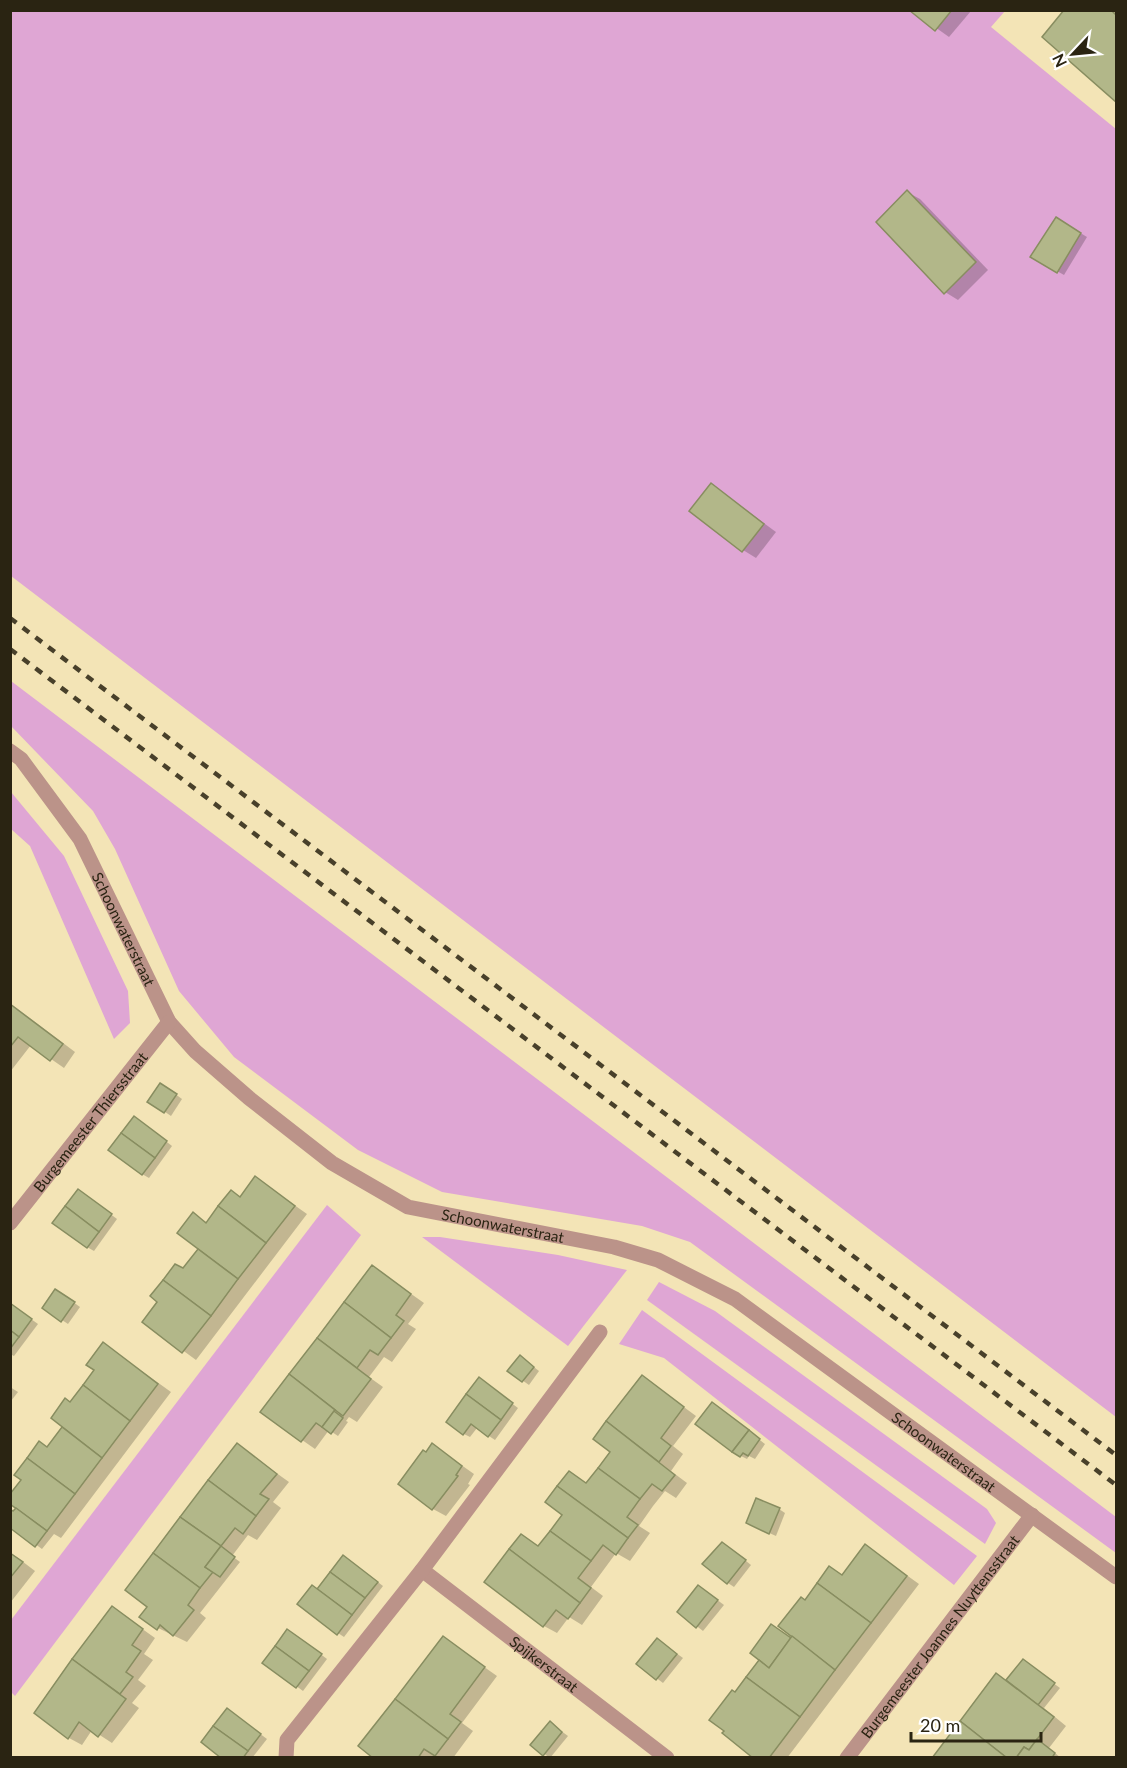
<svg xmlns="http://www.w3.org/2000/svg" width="1127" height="1768" viewBox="0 0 1127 1768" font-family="Lato,sans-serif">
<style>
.green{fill:#dfa6d4}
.shadow{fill:#0003}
.building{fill:#b2b789;stroke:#888d60;stroke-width:1.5}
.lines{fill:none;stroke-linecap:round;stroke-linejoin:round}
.minor{stroke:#bb9389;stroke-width:15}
.rail{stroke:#48402a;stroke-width:4.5;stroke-dasharray:8 8;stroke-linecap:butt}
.labels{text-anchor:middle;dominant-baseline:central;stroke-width:4.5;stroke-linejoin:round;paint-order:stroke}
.street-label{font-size:15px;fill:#2a2412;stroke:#fff}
</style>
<rect width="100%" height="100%" fill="#f3e4b6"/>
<g class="green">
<polygon points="10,11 1005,11 991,27 1116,129 1116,1417 11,576"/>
<polygon points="11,681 1116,1517 1116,1553 690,1242 642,1226 442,1192 358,1150 234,1057 179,991 115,849 93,811 11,726"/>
<polygon points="11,792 64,856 128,991 130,1023 114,1039 30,846 11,829"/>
<polygon points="327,1205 361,1235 15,1696 11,1692 11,1620"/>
<polygon points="422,1237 440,1237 558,1255 627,1270 568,1346"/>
<polygon points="659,1282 715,1311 987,1509 996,1523 985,1544 647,1300"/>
<polygon points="642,1310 977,1556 954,1585 664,1358 619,1344"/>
</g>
<g class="shadow">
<polygon points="911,10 970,10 971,11 949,37"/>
<polygon points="1066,10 1116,11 1116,100 1044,37"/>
<polygon points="907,192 920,199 988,270 958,300 945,292"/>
<polygon points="1057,219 1087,237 1064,275 1032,257"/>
<polygon points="711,484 776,532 756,558 743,550"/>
<polygon points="10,1003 75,1052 64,1068 31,1045 10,1072"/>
<polygon points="167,1088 182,1099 171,1116 149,1101"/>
<polygon points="140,1121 172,1146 149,1178 142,1174"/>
<polygon points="256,1178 307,1214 196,1360 144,1322 200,1248 193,1214 208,1223 241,1198"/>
<polygon points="85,1195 117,1219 94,1251 87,1247"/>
<polygon points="373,1267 424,1303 408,1324 416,1329 392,1362 384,1357 369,1377 383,1387 357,1422 349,1417 346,1421 348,1422 338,1436 329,1430 315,1449 262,1412"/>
<polygon points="62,1294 80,1307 68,1324 62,1320"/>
<polygon points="10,1304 38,1324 14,1356 10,1354"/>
<polygon points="104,1344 171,1392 61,1538 54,1534 42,1549 10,1526 10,1509 14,1512 48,1448 64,1427 71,1403 96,1370"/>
<polygon points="526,1361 539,1371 529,1385 509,1371"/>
<polygon points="643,1377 696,1416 673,1446 683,1454 671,1471 687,1483 676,1498 665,1491 653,1506 639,1526 650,1533 630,1561 616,1553 591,1587 603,1596 582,1625 569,1617 557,1633 544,1626 521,1536 540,1547 612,1452 595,1439"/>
<polygon points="485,1383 518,1408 495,1440 477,1428 470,1437 464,1434"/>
<polygon points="10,1387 18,1392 11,1401 10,1401"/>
<polygon points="719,1408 765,1444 755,1459 749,1456 747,1459 741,1456"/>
<polygon points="237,1445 289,1482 273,1502 281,1508 257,1540 248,1535 232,1556 240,1562 200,1613 206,1618 187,1642 158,1628 149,1606"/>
<polygon points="433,1445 474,1474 468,1484 470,1485 446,1516 433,1509 427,1454"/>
<polygon points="779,1509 785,1513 776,1536 754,1526"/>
<polygon points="866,1546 919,1584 787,1758 756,1758 712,1720 759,1662 792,1640 806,1601 843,1576"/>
<polygon points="729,1547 751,1565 734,1587 728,1583"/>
<polygon points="10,1552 35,1571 10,1603"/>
<polygon points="350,1561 383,1586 344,1637 338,1633"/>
<polygon points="704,1590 724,1605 703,1631 679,1612"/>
<polygon points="113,1608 155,1638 144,1654 153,1660 138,1680 146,1686 132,1703 139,1708 112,1743 92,1730 82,1745 69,1738 46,1695"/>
<polygon points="294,1634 327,1659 303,1691 264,1662"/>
<polygon points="443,1638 497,1676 462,1723 473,1731 453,1758 376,1758"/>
<polygon points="658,1640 683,1658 663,1683 638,1664"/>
<polygon points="1023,1661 1060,1688 1044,1708 1066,1726 1049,1748 1061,1758 934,1758 997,1675 1007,1681"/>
<polygon points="234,1714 267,1739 252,1758 224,1758"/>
<polygon points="550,1723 568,1736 550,1758 532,1745"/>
</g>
<g class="building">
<polygon points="909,10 952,10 935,31"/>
<polygon points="1064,10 1111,10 1116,15 1116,102 1042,37"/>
<polygon points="907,190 976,262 944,294 876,222"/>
<polygon points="1056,217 1081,233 1057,273 1030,257"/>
<polygon points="711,483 764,524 742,552 689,511"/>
<polygon points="10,1004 63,1044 50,1061 18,1037 10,1047"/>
<polygon points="160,1083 177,1094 164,1113 147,1102"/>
<polygon points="134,1116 167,1141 155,1158 121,1133"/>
<polygon points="121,1133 155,1158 142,1175 108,1150"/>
<polygon points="255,1176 295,1206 266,1243 218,1206 231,1190 240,1197"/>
<polygon points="78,1189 112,1214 99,1232 65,1206"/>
<polygon points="65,1206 99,1232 87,1248 52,1223"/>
<polygon points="218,1206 266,1243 238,1279 177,1233 193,1212 206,1223"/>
<polygon points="198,1249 238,1279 211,1316 163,1280 175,1264 183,1268"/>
<polygon points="372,1265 411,1294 396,1315 404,1321 391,1338 344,1302"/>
<polygon points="163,1280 211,1316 182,1353 142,1322 157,1302 150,1296"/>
<polygon points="55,1289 75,1302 61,1322 42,1308"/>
<polygon points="344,1302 391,1338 378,1355 370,1350 357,1368 317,1338"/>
<polygon points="10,1303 32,1319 19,1337 10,1330"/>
<polygon points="10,1330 19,1337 10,1349"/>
<polygon points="317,1338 371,1379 343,1416 289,1374"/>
<polygon points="103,1342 158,1384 130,1421 83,1385 94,1370 86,1365"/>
<polygon points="520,1355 534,1367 522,1382 507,1371"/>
<polygon points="289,1374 335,1410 322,1427 316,1423 301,1442 260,1412"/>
<polygon points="642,1375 684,1407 661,1438 671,1446 659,1462 606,1421"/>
<polygon points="479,1377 513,1403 501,1420 466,1394"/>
<polygon points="83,1385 130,1421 102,1458 51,1418 65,1398 70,1402"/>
<polygon points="466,1394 501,1420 488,1437 471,1424 463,1435 446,1422"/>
<polygon points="712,1402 749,1430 732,1452 695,1424"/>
<polygon points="334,1411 343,1418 331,1434 322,1427"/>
<polygon points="606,1421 675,1475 662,1491 652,1484 640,1499 598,1468 610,1452 593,1439"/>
<polygon points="62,1427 102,1458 75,1494 27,1458 39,1441 47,1447"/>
<polygon points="749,1430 760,1439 748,1456 743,1453 740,1457 732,1452"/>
<polygon points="237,1443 277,1474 260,1494 269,1499 256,1516 208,1480"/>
<polygon points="432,1443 462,1466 456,1475 458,1476 432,1510 398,1484 423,1450 426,1452"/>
<polygon points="27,1458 75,1494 47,1531 10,1504 10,1494 21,1480 14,1475"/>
<polygon points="598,1468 640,1499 627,1517 638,1525 628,1538 557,1486 569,1471 586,1483"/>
<polygon points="208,1480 256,1516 243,1534 235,1528 221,1546 180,1517"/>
<polygon points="557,1486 628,1538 616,1555 603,1545 591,1561 550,1531 562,1515 545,1502"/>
<polygon points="756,1498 780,1508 769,1534 746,1523"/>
<polygon points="16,1508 47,1531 35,1547 10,1528 10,1509 13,1511"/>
<polygon points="180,1517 221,1546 205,1567 213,1572 200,1588 153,1553"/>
<polygon points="550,1531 591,1561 578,1578 591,1588 580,1603 509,1549 521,1534 538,1546"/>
<polygon points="722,1542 746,1560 727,1584 702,1564"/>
<polygon points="865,1544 907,1576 871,1623 817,1583 829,1566 842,1575"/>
<polygon points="221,1546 235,1557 220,1577 205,1567"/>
<polygon points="509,1549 580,1603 568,1619 556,1610 543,1627 484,1582"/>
<polygon points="10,1553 23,1562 10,1578"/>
<polygon points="153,1553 200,1588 188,1605 194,1610 173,1636 160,1625 157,1630 139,1617 147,1607 125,1590"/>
<polygon points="343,1555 378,1582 365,1598 330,1572"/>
<polygon points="330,1572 365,1598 352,1615 317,1589"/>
<polygon points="817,1583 871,1623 835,1670 778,1626 801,1597 805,1600"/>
<polygon points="312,1585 352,1615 337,1635 297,1604"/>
<polygon points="698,1585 718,1600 696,1628 677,1612"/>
<polygon points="112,1606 143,1629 132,1645 141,1651 126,1672 133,1677 120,1694 72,1659"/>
<polygon points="771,1624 791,1638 769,1668 750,1653"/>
<polygon points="287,1629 322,1654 309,1671 275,1646"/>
<polygon points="443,1636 485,1667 450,1714 461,1722 448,1739 395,1699"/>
<polygon points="792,1636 835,1670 800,1717 746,1677 759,1660 769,1668"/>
<polygon points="657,1638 677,1654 656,1680 636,1664"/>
<polygon points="275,1646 309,1671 296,1688 262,1663"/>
<polygon points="72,1659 126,1699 98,1737 79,1722 68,1739 34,1713"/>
<polygon points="1023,1659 1055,1683 1038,1705 1006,1680"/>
<polygon points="996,1673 1054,1717 1029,1750 1024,1747 1016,1758 1007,1758 960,1721"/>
<polygon points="746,1677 800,1717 769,1758 753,1758 722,1733 724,1731 709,1720 732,1690 735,1692"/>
<polygon points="395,1699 448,1739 435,1756 424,1749 418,1758 373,1758 358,1746"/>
<polygon points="227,1708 261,1734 248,1751 213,1726"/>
<polygon points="550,1721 562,1732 543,1756 530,1745"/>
<polygon points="960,1721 1007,1758 932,1758"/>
<polygon points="213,1726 248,1751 243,1758 221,1758 201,1742"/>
<polygon points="1037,1739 1055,1753 1052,1758 1016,1758 1024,1747 1029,1750"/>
</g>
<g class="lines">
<g class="minor">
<path id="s1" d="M10,751L21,759L80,839L169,1022L195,1051L249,1098L332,1163L408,1207L614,1247L658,1260L735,1299L1116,1577"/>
<path id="s2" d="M10,1223L169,1022"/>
<path id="s3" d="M422,1570L667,1758"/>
<polyline points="286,1758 287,1740 422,1570 600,1332"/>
<path id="s4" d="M847,1758L1032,1515"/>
</g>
<g class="rail">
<polyline points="10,618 1116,1455"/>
<polyline points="10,649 1116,1485"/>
</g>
</g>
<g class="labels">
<g class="street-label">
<text stroke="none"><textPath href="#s1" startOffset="213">Schoonwaterstraat</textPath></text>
<text stroke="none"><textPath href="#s2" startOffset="129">Burgemeester Thiersstraat</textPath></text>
<text stroke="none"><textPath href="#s1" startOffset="717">Schoonwaterstraat</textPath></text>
<text stroke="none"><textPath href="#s1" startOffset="1221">Schoonwaterstraat</textPath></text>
<text stroke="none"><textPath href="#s4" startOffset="153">Burgemeester Joannes Nuyttensstraat</textPath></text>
<text stroke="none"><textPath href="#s3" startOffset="154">Spijkerstraat</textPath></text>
</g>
</g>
<rect width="1127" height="1768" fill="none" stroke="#2a2412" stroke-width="24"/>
<g transform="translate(1073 54) rotate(244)" stroke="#ffffff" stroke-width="4.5" paint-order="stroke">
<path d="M0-4.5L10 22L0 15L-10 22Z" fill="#2a2412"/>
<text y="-9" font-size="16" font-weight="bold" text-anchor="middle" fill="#2a2412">N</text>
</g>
<path d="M911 1732v9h130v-9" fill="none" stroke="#2a2412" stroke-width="3"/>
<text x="920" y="1732" font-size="18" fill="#2a2412" stroke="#ffffff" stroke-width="4.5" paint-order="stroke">20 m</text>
</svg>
